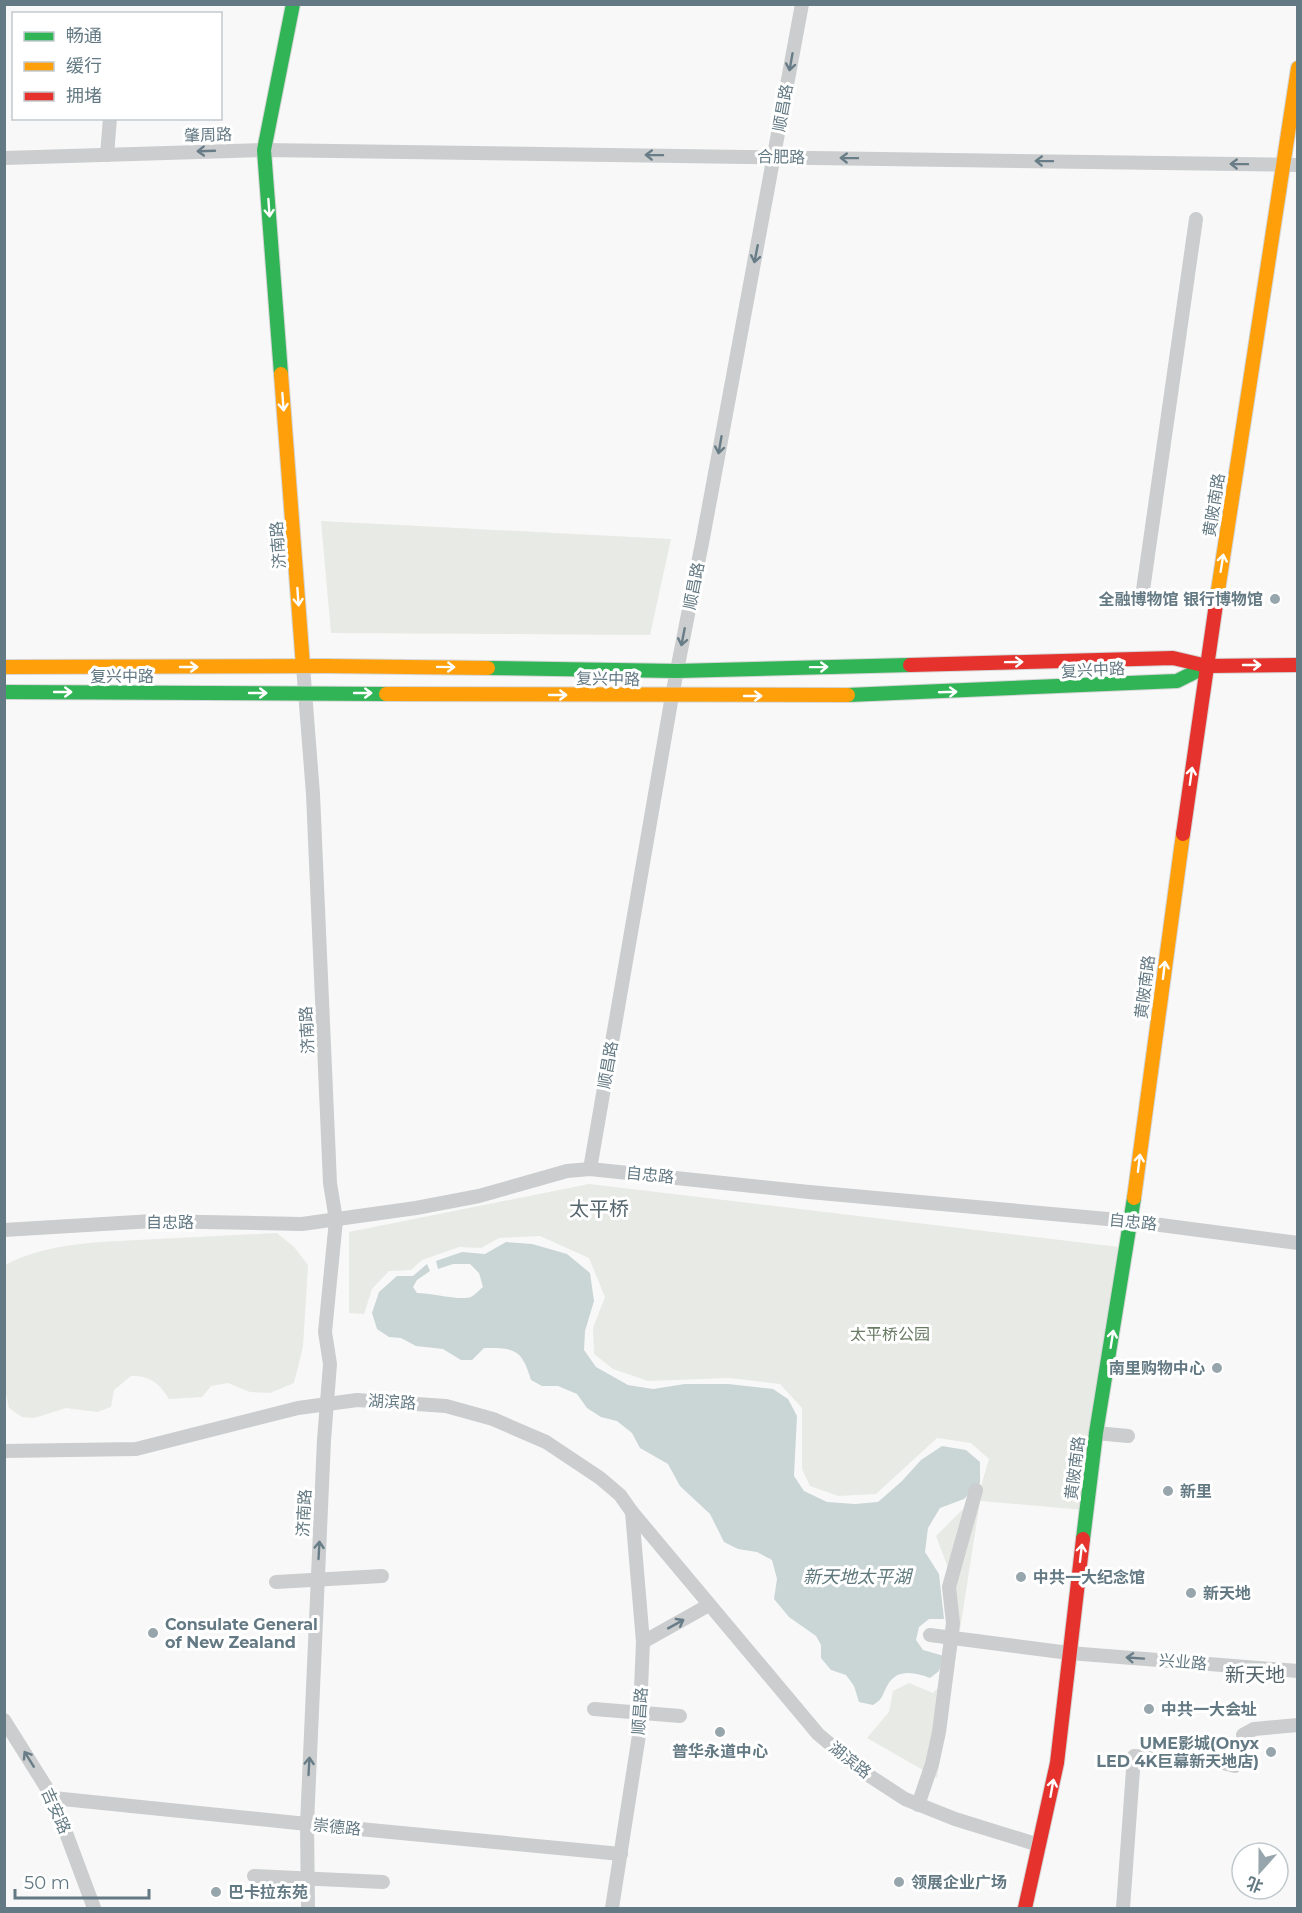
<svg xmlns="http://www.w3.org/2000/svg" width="1302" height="1913" viewBox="0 0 1302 1913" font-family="Montserrat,'Noto Sans SC',sans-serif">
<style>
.green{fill:#e8eae5}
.water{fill:#cad5d6}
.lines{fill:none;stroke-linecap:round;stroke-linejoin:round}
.fast-casing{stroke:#d4d5d6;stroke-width:16}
.slow-casing{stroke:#d4d5d6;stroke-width:16}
.jam-casing{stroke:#d4d5d6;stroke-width:16}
.street{stroke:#cbcdce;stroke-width:14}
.fast{stroke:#30b455;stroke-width:14}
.slow{stroke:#ff9f0a;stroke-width:14}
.jam{stroke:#e5322d;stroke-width:14}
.street-bridge{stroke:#cbcdce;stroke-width:14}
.oneway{stroke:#687d87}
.oneway2{stroke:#fff}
.poi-dot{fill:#97a5ac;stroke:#fff;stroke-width:2}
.labels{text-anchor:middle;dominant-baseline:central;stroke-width:6;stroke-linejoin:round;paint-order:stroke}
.street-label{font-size:16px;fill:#637983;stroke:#fff}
.poi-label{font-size:16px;font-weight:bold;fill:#637983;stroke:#fff;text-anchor:start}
.park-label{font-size:16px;fill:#697a63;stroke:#fff}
.water-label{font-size:18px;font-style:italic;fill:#5e787c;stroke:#fff}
.quarter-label{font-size:20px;fill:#56666e;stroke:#fff}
</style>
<rect width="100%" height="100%" fill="#f8f8f8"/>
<g class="green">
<polygon points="321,521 671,539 650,635 331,633"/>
<polygon points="589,1184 1119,1247 1084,1510 980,1501 937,1778 867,1738 889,1712 893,1691 909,1683 933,1693 950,1675 956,1616 947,1565 936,1536 979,1493 989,1459 971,1443 937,1438 876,1494 838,1496 810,1486 802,1469 802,1408 780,1384 729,1378 648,1381 613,1369 594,1354 593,1328 605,1297 589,1258 540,1236 499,1238 481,1248 459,1247 422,1260 411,1270 389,1271 372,1289 364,1314 349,1313 349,1232"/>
<path d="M277,1233L294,1247L308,1265L303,1347L294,1383L270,1393L250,1392L228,1383L211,1386L202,1397L169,1399C159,1383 151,1376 131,1376L114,1390L111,1407L97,1412L66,1408L34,1418L22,1417L9,1408L4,1385L5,1265C50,1241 106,1242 157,1239C197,1237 237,1235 277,1233Z"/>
</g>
<path class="water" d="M506,1242L532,1244L567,1254L590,1273L594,1301L585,1331L584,1350L596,1367L628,1385L653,1389L685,1384H728L773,1389L788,1399L797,1416L794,1476L804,1491L827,1502L855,1504L878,1502L902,1481L921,1460L942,1446L966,1450L980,1462V1483L964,1499L940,1508L928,1528L925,1552L939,1574L944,1619H929L919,1627L916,1640L923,1650L944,1656L939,1671L930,1678C915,1672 896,1668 887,1686C881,1697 884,1698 873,1705L859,1702L854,1686L846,1675L831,1670L821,1658V1645L816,1636L789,1617L774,1599L777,1579L772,1560L757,1552L738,1549L724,1542L710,1514L680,1486L668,1464L640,1448L632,1433L617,1421L601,1417L587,1408L577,1394L558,1386H542L531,1380C522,1349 515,1348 484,1348L472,1360H461L443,1349L416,1346L401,1338L389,1337L377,1329L372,1313L379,1292L397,1276H413L427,1264L430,1271L417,1280L413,1287L417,1293C430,1293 462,1301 471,1297C475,1295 479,1290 483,1287L479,1273L470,1264H453L438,1269L436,1261L462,1252L485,1254Z"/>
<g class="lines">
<g class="fast-casing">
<g id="fast">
<polyline points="281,374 264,150 293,4"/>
<polyline points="488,668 677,671 910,665"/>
<polyline points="4,692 386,694"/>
<polyline points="848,695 1177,681 1207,666"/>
<polyline points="1083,1539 1096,1433 1134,1198"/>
</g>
</g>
<g class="slow-casing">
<g id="slow">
<polyline points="281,374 303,666"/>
<polyline points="1217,597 1298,68"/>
<polyline points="4,667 327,666 488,668"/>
<polyline points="386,694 848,695"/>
<polyline points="1134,1198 1183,834"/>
</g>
</g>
<g class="jam-casing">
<g id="jam">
<polyline points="910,665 1173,658 1207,666 1298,665"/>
<polyline points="1183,834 1217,597"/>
<polyline points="1025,1908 1057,1763 1083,1539"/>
</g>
</g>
<g class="street">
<polyline points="107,155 110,118"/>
<polyline points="4,158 264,150 1298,165"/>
<polyline points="1143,590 1196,219"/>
<polyline points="303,666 313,794 330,1183 336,1220 325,1332 330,1364 324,1440 307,1824 308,1908"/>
<polyline points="590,1169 672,696 703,538 802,4"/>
<polyline points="4,1230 153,1221 302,1224 416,1208 479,1196 567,1171 590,1169 809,1192 1130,1221 1298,1243"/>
<polyline points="1096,1433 1128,1436"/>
<polyline points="4,1451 136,1449 298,1408 357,1400 446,1406 493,1419 546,1442 600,1478 620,1495 632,1512 818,1734 862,1771 905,1799 955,1819 1039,1845"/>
<polyline points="930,1635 1069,1653 1298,1671"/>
<polyline points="643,1642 709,1605"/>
<polyline points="4,1720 53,1798 94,1908"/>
<polyline points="1243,1735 1254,1729 1298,1725"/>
<polyline points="53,1798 307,1824 621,1854"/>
<polyline points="918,1805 932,1764 939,1732 953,1623 949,1587 976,1490"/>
<polyline points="612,1908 639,1735 643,1642 632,1512"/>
<polyline points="1123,1908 1134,1756 1215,1761 1235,1766"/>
</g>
<use href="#fast" class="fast"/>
<use href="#slow" class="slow"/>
<use href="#jam" class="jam"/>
<g class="street-bridge">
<polyline points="276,1582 382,1576"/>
<polyline points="594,1709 680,1716"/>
<polyline points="254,1876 383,1882"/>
</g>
</g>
<defs><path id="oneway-shaft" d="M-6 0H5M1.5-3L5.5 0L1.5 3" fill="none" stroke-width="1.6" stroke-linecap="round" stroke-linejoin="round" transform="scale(1.5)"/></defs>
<g class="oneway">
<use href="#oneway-shaft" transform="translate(791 62) rotate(100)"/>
<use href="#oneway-shaft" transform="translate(206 151) rotate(178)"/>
<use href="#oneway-shaft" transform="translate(654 155) rotate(-179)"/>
<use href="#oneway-shaft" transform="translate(849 158) rotate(-179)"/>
<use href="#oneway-shaft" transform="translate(1044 161) rotate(-179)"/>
<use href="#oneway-shaft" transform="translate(1239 164) rotate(-179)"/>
<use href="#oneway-shaft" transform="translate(756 254) rotate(101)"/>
<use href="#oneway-shaft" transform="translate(720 445) rotate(100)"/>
<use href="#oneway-shaft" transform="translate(683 637) rotate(101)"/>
<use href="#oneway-shaft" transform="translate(319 1550) rotate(-87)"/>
<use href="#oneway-shaft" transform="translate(676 1624) rotate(-29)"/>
<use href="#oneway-shaft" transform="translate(1135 1658) rotate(-176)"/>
<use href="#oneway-shaft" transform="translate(29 1759) rotate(-122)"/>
<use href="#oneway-shaft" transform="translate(309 1766) rotate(-87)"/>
</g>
<g class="oneway2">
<use href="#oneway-shaft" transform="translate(269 208) rotate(86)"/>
<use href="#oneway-shaft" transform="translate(283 402) rotate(86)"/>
<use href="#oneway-shaft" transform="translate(1222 563) rotate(-81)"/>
<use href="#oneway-shaft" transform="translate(298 597) rotate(86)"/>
<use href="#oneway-shaft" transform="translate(1014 662) rotate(-1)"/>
<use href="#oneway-shaft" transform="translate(1252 665)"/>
<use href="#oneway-shaft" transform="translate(189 667)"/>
<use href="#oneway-shaft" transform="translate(446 667) rotate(1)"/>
<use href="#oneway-shaft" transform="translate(819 667) rotate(-1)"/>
<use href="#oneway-shaft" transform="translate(63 692)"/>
<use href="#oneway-shaft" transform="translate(948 692) rotate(-2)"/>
<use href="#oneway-shaft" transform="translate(258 693)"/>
<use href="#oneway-shaft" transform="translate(363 693)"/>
<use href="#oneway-shaft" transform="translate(558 695)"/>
<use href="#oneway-shaft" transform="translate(753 696)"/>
<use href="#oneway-shaft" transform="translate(1191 776) rotate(-82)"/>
<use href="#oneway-shaft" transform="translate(1164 970) rotate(-83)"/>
<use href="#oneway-shaft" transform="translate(1139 1163) rotate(-83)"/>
<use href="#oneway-shaft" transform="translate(1112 1339) rotate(-81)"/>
<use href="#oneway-shaft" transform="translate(1081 1553) rotate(-83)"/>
<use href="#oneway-shaft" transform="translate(1052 1788) rotate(-80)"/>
</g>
<g class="poi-dot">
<circle cx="1275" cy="599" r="6"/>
<circle cx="1217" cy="1368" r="6"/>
<circle cx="1168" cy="1491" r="6"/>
<circle cx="1021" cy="1577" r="6"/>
<circle cx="1191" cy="1593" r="6"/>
<circle cx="153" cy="1633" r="6"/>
<circle cx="1149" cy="1709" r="6"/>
<circle cx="720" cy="1732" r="6"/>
<circle cx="1271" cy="1752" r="6"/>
<circle cx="899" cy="1882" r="6"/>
<circle cx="216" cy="1892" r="6"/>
</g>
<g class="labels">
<g class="street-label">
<text transform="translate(783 108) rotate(-80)">顺昌路</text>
<text transform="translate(208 135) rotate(-2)">肇周路</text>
<text transform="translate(781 157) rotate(1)">合肥路</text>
<text transform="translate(1214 505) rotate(-81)">黄陂南路</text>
<text transform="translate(278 545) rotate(-94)">济南路</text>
<text transform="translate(694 586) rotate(-79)">顺昌路</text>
<text transform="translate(1093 670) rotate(-3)">复兴中路</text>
<text x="122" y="676">复兴中路</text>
<text transform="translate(608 679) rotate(1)">复兴中路</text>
<text transform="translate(1145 987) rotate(-83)">黄陂南路</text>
<text transform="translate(307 1030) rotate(-93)">济南路</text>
<text transform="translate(608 1065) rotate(-80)">顺昌路</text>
<text transform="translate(650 1175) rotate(6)">自忠路</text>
<text x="170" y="1222">自忠路</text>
<text transform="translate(1133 1222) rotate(6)">自忠路</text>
<text transform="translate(392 1402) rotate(3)">湖滨路</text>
<text transform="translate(1075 1468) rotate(-83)">黄陂南路</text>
<text transform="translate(304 1513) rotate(-87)">济南路</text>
<text transform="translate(1183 1662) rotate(5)">兴业路</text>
<text transform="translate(640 1711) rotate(-86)">顺昌路</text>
<text transform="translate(850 1760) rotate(38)">湖滨路</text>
<text transform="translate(56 1811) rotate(66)">吉安路</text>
<text transform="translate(337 1827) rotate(6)">崇德路</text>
</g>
<g class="poi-label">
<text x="1263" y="599" text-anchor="end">全融博物馆 银行博物馆</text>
<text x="1205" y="1368" text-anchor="end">南里购物中心</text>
<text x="1180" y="1491">新里</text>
<text x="1033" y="1577">中共一大纪念馆</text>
<text x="1203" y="1593">新天地</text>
<text x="165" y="1624">Consulate General<tspan x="165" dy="18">of New Zealand</tspan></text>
<text x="1161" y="1709">中共一大会址</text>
<text x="1259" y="1743" text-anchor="end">UME影城(Onyx<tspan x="1259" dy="18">LED 4K巨幕新天地店)</tspan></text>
<text x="720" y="1751" text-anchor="middle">普华永道中心</text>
<text x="911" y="1882">领展企业广场</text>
<text x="228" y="1892">巴卡拉东苑</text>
</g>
<g class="park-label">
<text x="890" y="1334">太平桥公园</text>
</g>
<g class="water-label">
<text x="857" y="1577">新天地太平湖</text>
</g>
<g class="quarter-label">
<text x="599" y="1209">太平桥</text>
<text x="1255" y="1675">新天地</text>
</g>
</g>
<rect width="1302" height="1913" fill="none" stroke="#637983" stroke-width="12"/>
<rect x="12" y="12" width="210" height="108" fill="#ffffff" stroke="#c1c9cd" stroke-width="1.5"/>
<rect x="24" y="32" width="30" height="9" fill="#30b455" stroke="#c1c9cd" stroke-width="1.5"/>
<text x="66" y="42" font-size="18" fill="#637983">畅通</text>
<rect x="24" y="62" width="30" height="9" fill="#ff9f0a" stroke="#c1c9cd" stroke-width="1.5"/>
<text x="66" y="72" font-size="18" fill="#637983">缓行</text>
<rect x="24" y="92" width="30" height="9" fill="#e5322d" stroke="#c1c9cd" stroke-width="1.5"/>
<text x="66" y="102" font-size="18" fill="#637983">拥堵</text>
<g transform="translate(1260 1871) rotate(201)"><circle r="28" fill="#ffffff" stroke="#c1c9cd" stroke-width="1.5"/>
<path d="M0-4.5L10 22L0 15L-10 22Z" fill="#97a5ac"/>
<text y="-9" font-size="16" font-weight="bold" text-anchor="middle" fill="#637983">北</text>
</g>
<path d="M15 1889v9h134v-9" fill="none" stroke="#637983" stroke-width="3"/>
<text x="24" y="1889" font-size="18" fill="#637983" stroke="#ffffff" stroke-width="4.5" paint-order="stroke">50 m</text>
</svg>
